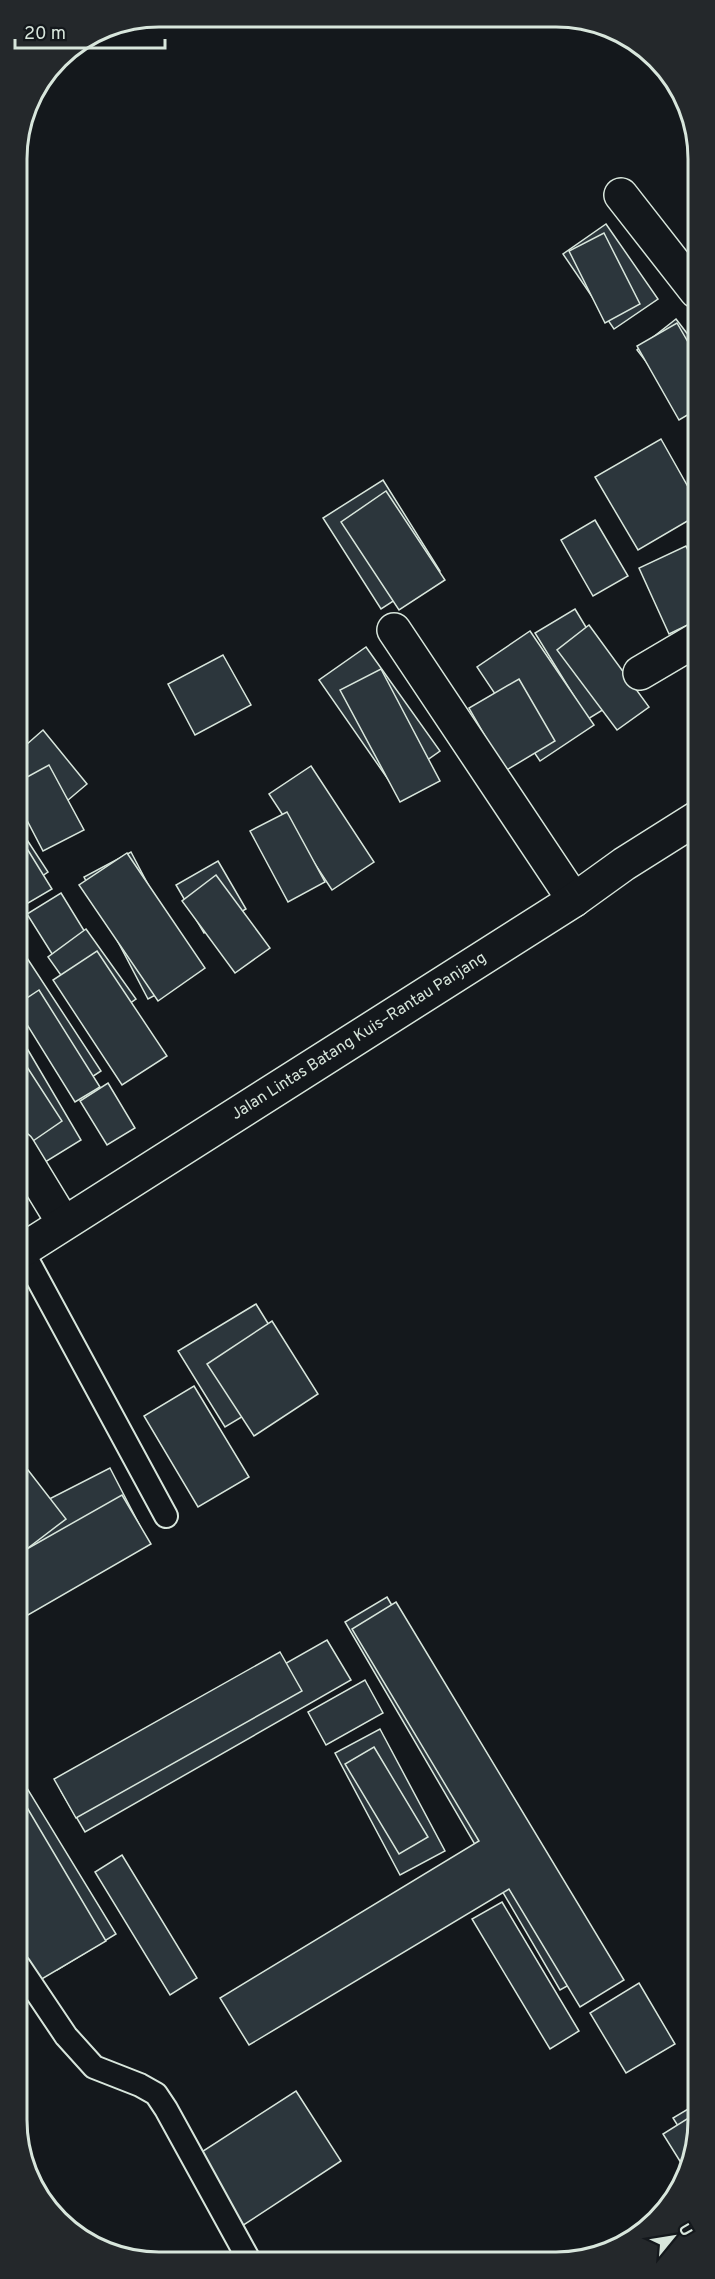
<svg xmlns="http://www.w3.org/2000/svg" width="715" height="2279" viewBox="0 0 715 2279" font-family="Overpass,sans-serif">
<style>
.building{fill:#2c363c;stroke:#d8e6dc;stroke-width:1.5}
.lines{fill:none;stroke-linecap:round;stroke-linejoin:round}
.lane-casing{stroke:#d8e6dc;stroke-width:26}
.street-casing{stroke:#d8e6dc;stroke-width:36}
.secondary-casing{stroke:#d8e6dc;stroke-width:36}
.lane{stroke:#14181c;stroke-width:22}
.street{stroke:#14181c;stroke-width:33}
.secondary{stroke:#14181c;stroke-width:33}
.labels{text-anchor:middle;dominant-baseline:central;stroke-width:4.5;stroke-linejoin:round;paint-order:stroke}
.street-label{font-size:16px;fill:#d8e6dc;stroke:#14181c}
.rim{fill:none;stroke:#d8e6dc;stroke-width:3}
</style>
<rect width="100%" height="100%" fill="#14181c"/>
<g class="building">
<polygon points="606,224 658,299 614,329 563,254"/>
<polygon points="604,233 640,304 605,323 569,251"/>
<polygon points="676,319 696,345 696,426 637,350"/>
<polygon points="677,323 696,356 696,410 679,420 637,346"/>
<polygon points="661,439 696,501 696,516 638,550 595,477"/>
<polygon points="383,480 440,571 381,609 323,518"/>
<polygon points="386,491 445,580 399,610 341,522"/>
<polygon points="595,520 628,576 593,596 561,540"/>
<polygon points="686,546 696,568 696,621 669,634 639,568"/>
<polygon points="575,609 627,695 588,719 535,633"/>
<polygon points="589,625 649,707 617,730 557,650"/>
<polygon points="530,631 594,725 540,761 477,667"/>
<polygon points="366,647 440,751 392,785 319,680"/>
<polygon points="223,655 251,705 195,735 168,684"/>
<polygon points="381,669 440,781 400,802 340,690"/>
<polygon points="519,679 555,741 505,771 469,708"/>
<polygon points="43,730 87,784 48,817 18,781 18,752"/>
<polygon points="49,765 84,830 43,851 18,803 18,782"/>
<polygon points="311,766 374,862 332,890 269,794"/>
<polygon points="287,812 325,882 288,902 250,831"/>
<polygon points="18,826 48,872 18,892"/>
<polygon points="18,834 52,889 18,909"/>
<polygon points="131,852 195,974 148,999 84,877"/>
<polygon points="127,853 205,968 158,1001 79,885"/>
<polygon points="218,861 246,909 204,933 176,885"/>
<polygon points="216,875 270,948 235,973 182,901"/>
<polygon points="61,893 88,937 54,957 27,914"/>
<polygon points="86,929 136,999 97,1026 48,957"/>
<polygon points="97,951 167,1056 122,1085 53,980"/>
<polygon points="27,958 101,1071 72,1090 18,1009 18,964"/>
<polygon points="39,990 100,1087 75,1102 18,1010 18,1004"/>
<polygon points="18,1033 81,1140 42,1164 18,1123"/>
<polygon points="18,1053 62,1121 30,1143 18,1124"/>
<polygon points="108,1083 135,1128 107,1145 80,1101"/>
<polygon points="256,1304 303,1380 225,1427 178,1351"/>
<polygon points="272,1321 318,1394 254,1436 207,1364"/>
<polygon points="194,1386 249,1477 198,1507 144,1416"/>
<polygon points="110,1468 141,1528 22,1589 19,1582 18,1515"/>
<polygon points="28,1470 66,1519 28,1548 18,1535 18,1477"/>
<polygon points="122,1495 151,1544 28,1615 19,1599 18,1554"/>
<polygon points="387,1597 603,1966 560,1990 345,1622"/>
<polygon points="396,1602 624,1980 580,2007 509,1889 249,2045 220,1998 479,1841 352,1629"/>
<polygon points="327,1640 351,1680 85,1832 61,1791"/>
<polygon points="280,1652 302,1691 76,1818 54,1779"/>
<polygon points="365,1680 383,1713 326,1745 308,1712"/>
<polygon points="380,1729 445,1851 400,1875 335,1753"/>
<polygon points="374,1747 428,1837 399,1854 345,1764"/>
<polygon points="19,1775 116,1934 57,1970 19,1907"/>
<polygon points="19,1794 106,1941 35,1983 19,1955"/>
<polygon points="122,1855 197,1978 170,1995 95,1872"/>
<polygon points="502,1902 579,2031 550,2049 472,1919"/>
<polygon points="639,1983 675,2044 626,2073 590,2013"/>
<polygon points="296,2091 341,2161 242,2226 197,2155"/>
<polygon points="698,2103 698,2129 693,2150 673,2118"/>
<polygon points="698,2112 698,2129 688,2174 663,2134"/>
</g>
<g class="lines">
<g class="lane-casing">
<g id="lane">
<polyline points="22,1250 166,1516"/>
<polyline points="19,1966 66,2036 94,2067 140,2085 156,2094 166,2109 249,2260"/>
</g>
</g>
<g class="street-casing">
<g id="street">
<polyline points="621,195 696,291"/>
<polyline points="394,630 574,900"/>
<polyline points="640,673 696,640"/>
<polyline points="18,1148 63,1222"/>
</g>
</g>
<g class="secondary-casing">
<g id="secondary">
<path id="s1" d="M18,1253L574,900L624,864L697,818"/>
</g>
</g>
<use href="#lane" class="lane"/>
<use href="#street" class="street"/>
<use href="#secondary" class="secondary"/>
</g>
<g class="labels">
<g class="street-label">
<text stroke="none"><textPath href="#s1" startOffset="404">Jalan Lintas Batang Kuis–Rantau Panjang</textPath></text>
</g>
</g>
<path d="M0 0H715V2279H0ZM159 27H556A132 132 0 0 1 688 159V2120A132 132 0 0 1 556 2252H159A132 132 0 0 1 27 2120V159A132 132 0 0 1 159 27Z" fill="#24282b" fill-rule="evenodd"/>
<path class="rim" d="M159 27H556A132 132 0 0 1 688 159V2120A132 132 0 0 1 556 2252H159A132 132 0 0 1 27 2120V159A132 132 0 0 1 159 27Z"/>
<g transform="translate(673 2237) rotate(60)" stroke="#14181c" stroke-width="4.5" paint-order="stroke">
<path d="M0-4.5L10 22L0 15L-10 22Z" fill="#d8e6dc"/>
<text y="-9" font-size="16" font-weight="bold" text-anchor="middle" fill="#d8e6dc">U</text>
</g>
<path d="M15 39v9h150v-9" fill="none" stroke="#d8e6dc" stroke-width="3"/>
<text x="24" y="39" font-size="18" fill="#d8e6dc" stroke="#14181c" stroke-width="4.5" paint-order="stroke">20 m</text>
</svg>
